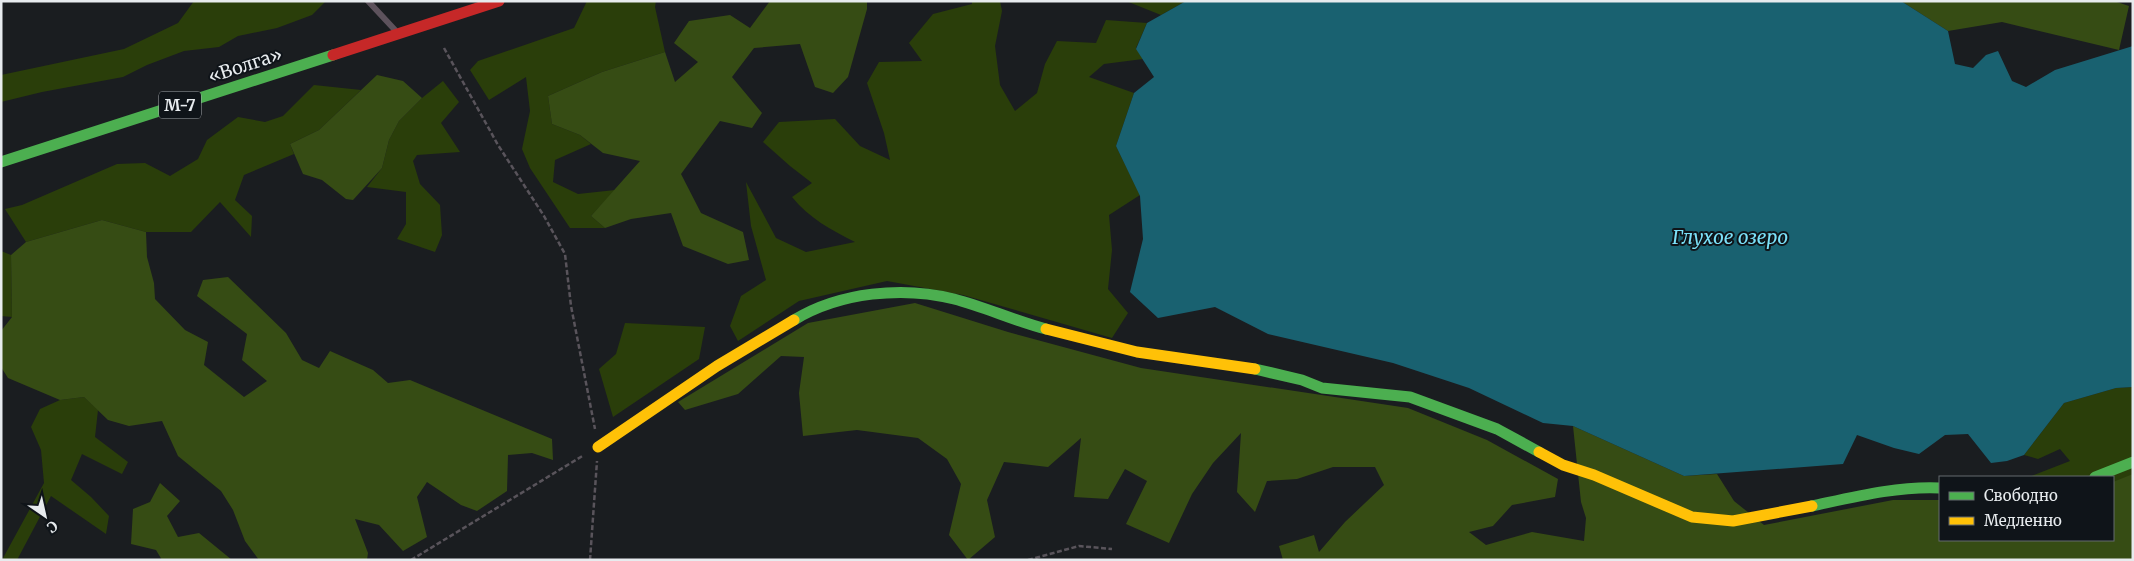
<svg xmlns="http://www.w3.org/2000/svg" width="2134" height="561" viewBox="0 0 2134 561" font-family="Merriweather,serif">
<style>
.green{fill:#2a3e0a}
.forest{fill:#364c14}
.water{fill:#196170}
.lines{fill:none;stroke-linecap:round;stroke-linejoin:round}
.path{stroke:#59545b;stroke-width:2.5;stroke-dasharray:5 2.5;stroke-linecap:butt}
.lane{stroke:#5d525c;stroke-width:6}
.fast{stroke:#4caf50;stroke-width:11}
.slow{stroke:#ffc107;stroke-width:11}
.jam{stroke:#c62828;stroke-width:11}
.labels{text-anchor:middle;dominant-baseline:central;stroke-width:4;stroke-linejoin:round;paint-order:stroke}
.shield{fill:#0f1419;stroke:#a6aaae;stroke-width:1}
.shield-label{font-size:16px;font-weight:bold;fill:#e7ebee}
.street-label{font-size:18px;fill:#e7ebee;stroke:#0f1419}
.water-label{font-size:19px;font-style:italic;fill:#7be1f9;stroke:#0f1419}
</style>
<rect width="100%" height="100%" fill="#1a1d20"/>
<g class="green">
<polygon points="194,1 326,1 312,15 277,28 238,36 219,47 184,51 147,65 123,77 42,92 1,102 1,75 124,49 178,23"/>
<polygon points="587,1 656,1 655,7 665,52 602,72 548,96 552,124 580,135 591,144 555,160 553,182 578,194 615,190 591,216 605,228 570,228 530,168 522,149 530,111 526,77 489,100 470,70 478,61 574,28"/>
<path d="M972,1H1000L1002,11L995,46L1000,85L1015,111L1037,93L1045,64L1057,41L1096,43L1106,20L1147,23L1136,48L1143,59L1104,64L1089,77L1134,93L1116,146L1140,195L1109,215L1112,250L1108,289L1128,313L1112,338L963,295L887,281L799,301L738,341L730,326L741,296L766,280L751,226L746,182L776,238L806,252L855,242C831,230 809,218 792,197L812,183L790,166L763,142L779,122L835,119L860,146L890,160L884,133L867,83L879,62L922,61L909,43L933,14L972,4Z"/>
<polygon points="1126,1 1186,1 1161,15"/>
<polygon points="443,81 459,102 441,123 460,152 417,155 413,161 420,184 440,205 442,235 435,252 397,239 406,224 406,192 367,187 382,168 389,140 399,121 422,98"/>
<polygon points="314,85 361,90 319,130 290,144 294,154 244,175 235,200 252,216 251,237 220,202 191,232 146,232 102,220 26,242 5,209 22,205 117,164 145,163 170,176 198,159 207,140 238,117 265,122 283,116"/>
<polygon points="1,251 11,255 12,317 1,316"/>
<polygon points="625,323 705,327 699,359 613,417 599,369 616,354"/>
<polygon points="2133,387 2133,560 2019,560 2113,540 2113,477 2029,477 2070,461 2060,449 2038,459 2024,455 2064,403 2116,388"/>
<polygon points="84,397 98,410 95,437 128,462 122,474 82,454 71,480 91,497 109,516 106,534 51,496 17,560 2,560 44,483 41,450 31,427 40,409 60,400"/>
</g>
<g class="forest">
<polygon points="770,1 867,1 867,9 848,77 833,93 815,87 800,44 754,48 732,77 762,113 752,128 720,121 681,174 701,213 743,232 749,260 728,264 683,246 671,213 631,219 605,228 591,216 640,161 603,153 580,135 552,124 548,96 602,72 665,52 675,82 698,62 674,43 689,21 730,15 750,28"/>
<polygon points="1901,1 2114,1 2129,6 2119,50 2002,22 1948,31"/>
<polygon points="377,75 403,81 422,98 399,121 389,140 382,168 353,200 346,199 322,180 303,174 290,144 319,130"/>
<polygon points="102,220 146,232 147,257 154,283 155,299 185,330 208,342 204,365 244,397 267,381 242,360 247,334 197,296 203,280 228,277 286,333 302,360 319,368 330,351 373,370 388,383 410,380 552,439 553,460 532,453 508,455 507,491 477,511 461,505 427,482 417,497 427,537 403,551 379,525 355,519 368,553 367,560 259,560 245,541 233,510 221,491 178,456 162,421 129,426 108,420 84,397 60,400 8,378 1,367 1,331 12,317 11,255 26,242"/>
<polygon points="915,303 1008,332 1141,368 1408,408 1487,440 1558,479 1555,497 1512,505 1493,526 1469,532 1486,545 1532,532 1584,541 1586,518 1581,502 1573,426 1684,476 1717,474 1734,501 1764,525 1893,500 1940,500 1940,540 2113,540 2113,482 2133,474 2133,560 1283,560 1279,546 1314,535 1319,552 1345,522 1384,485 1375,467 1333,467 1297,479 1267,481 1255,512 1237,492 1241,433 1213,463 1192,494 1169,543 1126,524 1147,481 1125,469 1108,499 1074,497 1081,438 1048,467 1004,462 987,500 995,537 968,560 949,535 961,484 947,459 918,438 857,430 803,436 799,393 804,357 781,356 738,394 685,410 678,402 808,323"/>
<polygon points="160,483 180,501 167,516 178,537 199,533 232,560 162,560 156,550 131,544 133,509 150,502"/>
</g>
<polygon class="water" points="1186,1 1901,1 1948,31 1955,64 1973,68 1986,55 1998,51 2012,81 2026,87 2055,70 2133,46 2133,387 2116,388 2064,403 2024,455 2007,461 1991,463 1968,434 1945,435 1919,454 1894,448 1857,435 1843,464 1684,476 1573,426 1543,423 1469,388 1393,363 1268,334 1215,307 1158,318 1130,292 1143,239 1140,196 1116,146 1134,93 1154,77 1136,49 1147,23"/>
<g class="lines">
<g class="path">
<polyline points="444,48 498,145 544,216 565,254 571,306 595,429"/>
<polyline points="411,560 584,455"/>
<polyline points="590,560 597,461"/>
<polyline points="1028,560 1079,546 1112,549"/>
</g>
<polyline class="lane" points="368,1 395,30"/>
<g class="fast">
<polyline points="1,162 333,55"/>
<path d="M794,320C840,292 903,286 954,299C985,307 1015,321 1046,329"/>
<polyline points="1255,369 1302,380 1322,388 1410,397 1497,429 1539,452"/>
<polyline points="2095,477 2133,462"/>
<path d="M1812,506C1854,497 1897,486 1940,488"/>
</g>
<g class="slow">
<polyline points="1046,329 1137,352 1255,369"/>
<polyline points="598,447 717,366 794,320"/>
<polyline points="1539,452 1563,465 1594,475 1692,517 1733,521 1812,506"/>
</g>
<polyline class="jam" points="333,55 499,1"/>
</g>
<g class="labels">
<rect class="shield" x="159" y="91.5" width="42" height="27" rx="4"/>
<g class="shield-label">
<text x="180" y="105">М-7</text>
</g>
<g class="street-label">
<text transform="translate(245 65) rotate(-18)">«Волга»</text>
</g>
<g class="water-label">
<text x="1730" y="237">Глухое озеро</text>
</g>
</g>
<rect width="2134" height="561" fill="none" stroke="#e7ebee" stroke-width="5"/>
<rect x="1939" y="476" width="175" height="65" fill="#0f1419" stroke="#656a6e"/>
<rect x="1949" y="492" width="25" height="8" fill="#4caf50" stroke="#656a6e"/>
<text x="1984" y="501" font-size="15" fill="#e7ebee">Свободно</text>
<rect x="1949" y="517" width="25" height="8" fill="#ffc107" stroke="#656a6e"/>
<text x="1984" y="526" font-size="15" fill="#e7ebee">Медленно</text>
<g transform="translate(45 516) rotate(146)" stroke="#0f1419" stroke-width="4" paint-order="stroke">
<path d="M0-4L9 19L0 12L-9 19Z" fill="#e7ebee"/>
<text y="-8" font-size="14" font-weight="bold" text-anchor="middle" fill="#e7ebee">С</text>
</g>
</svg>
